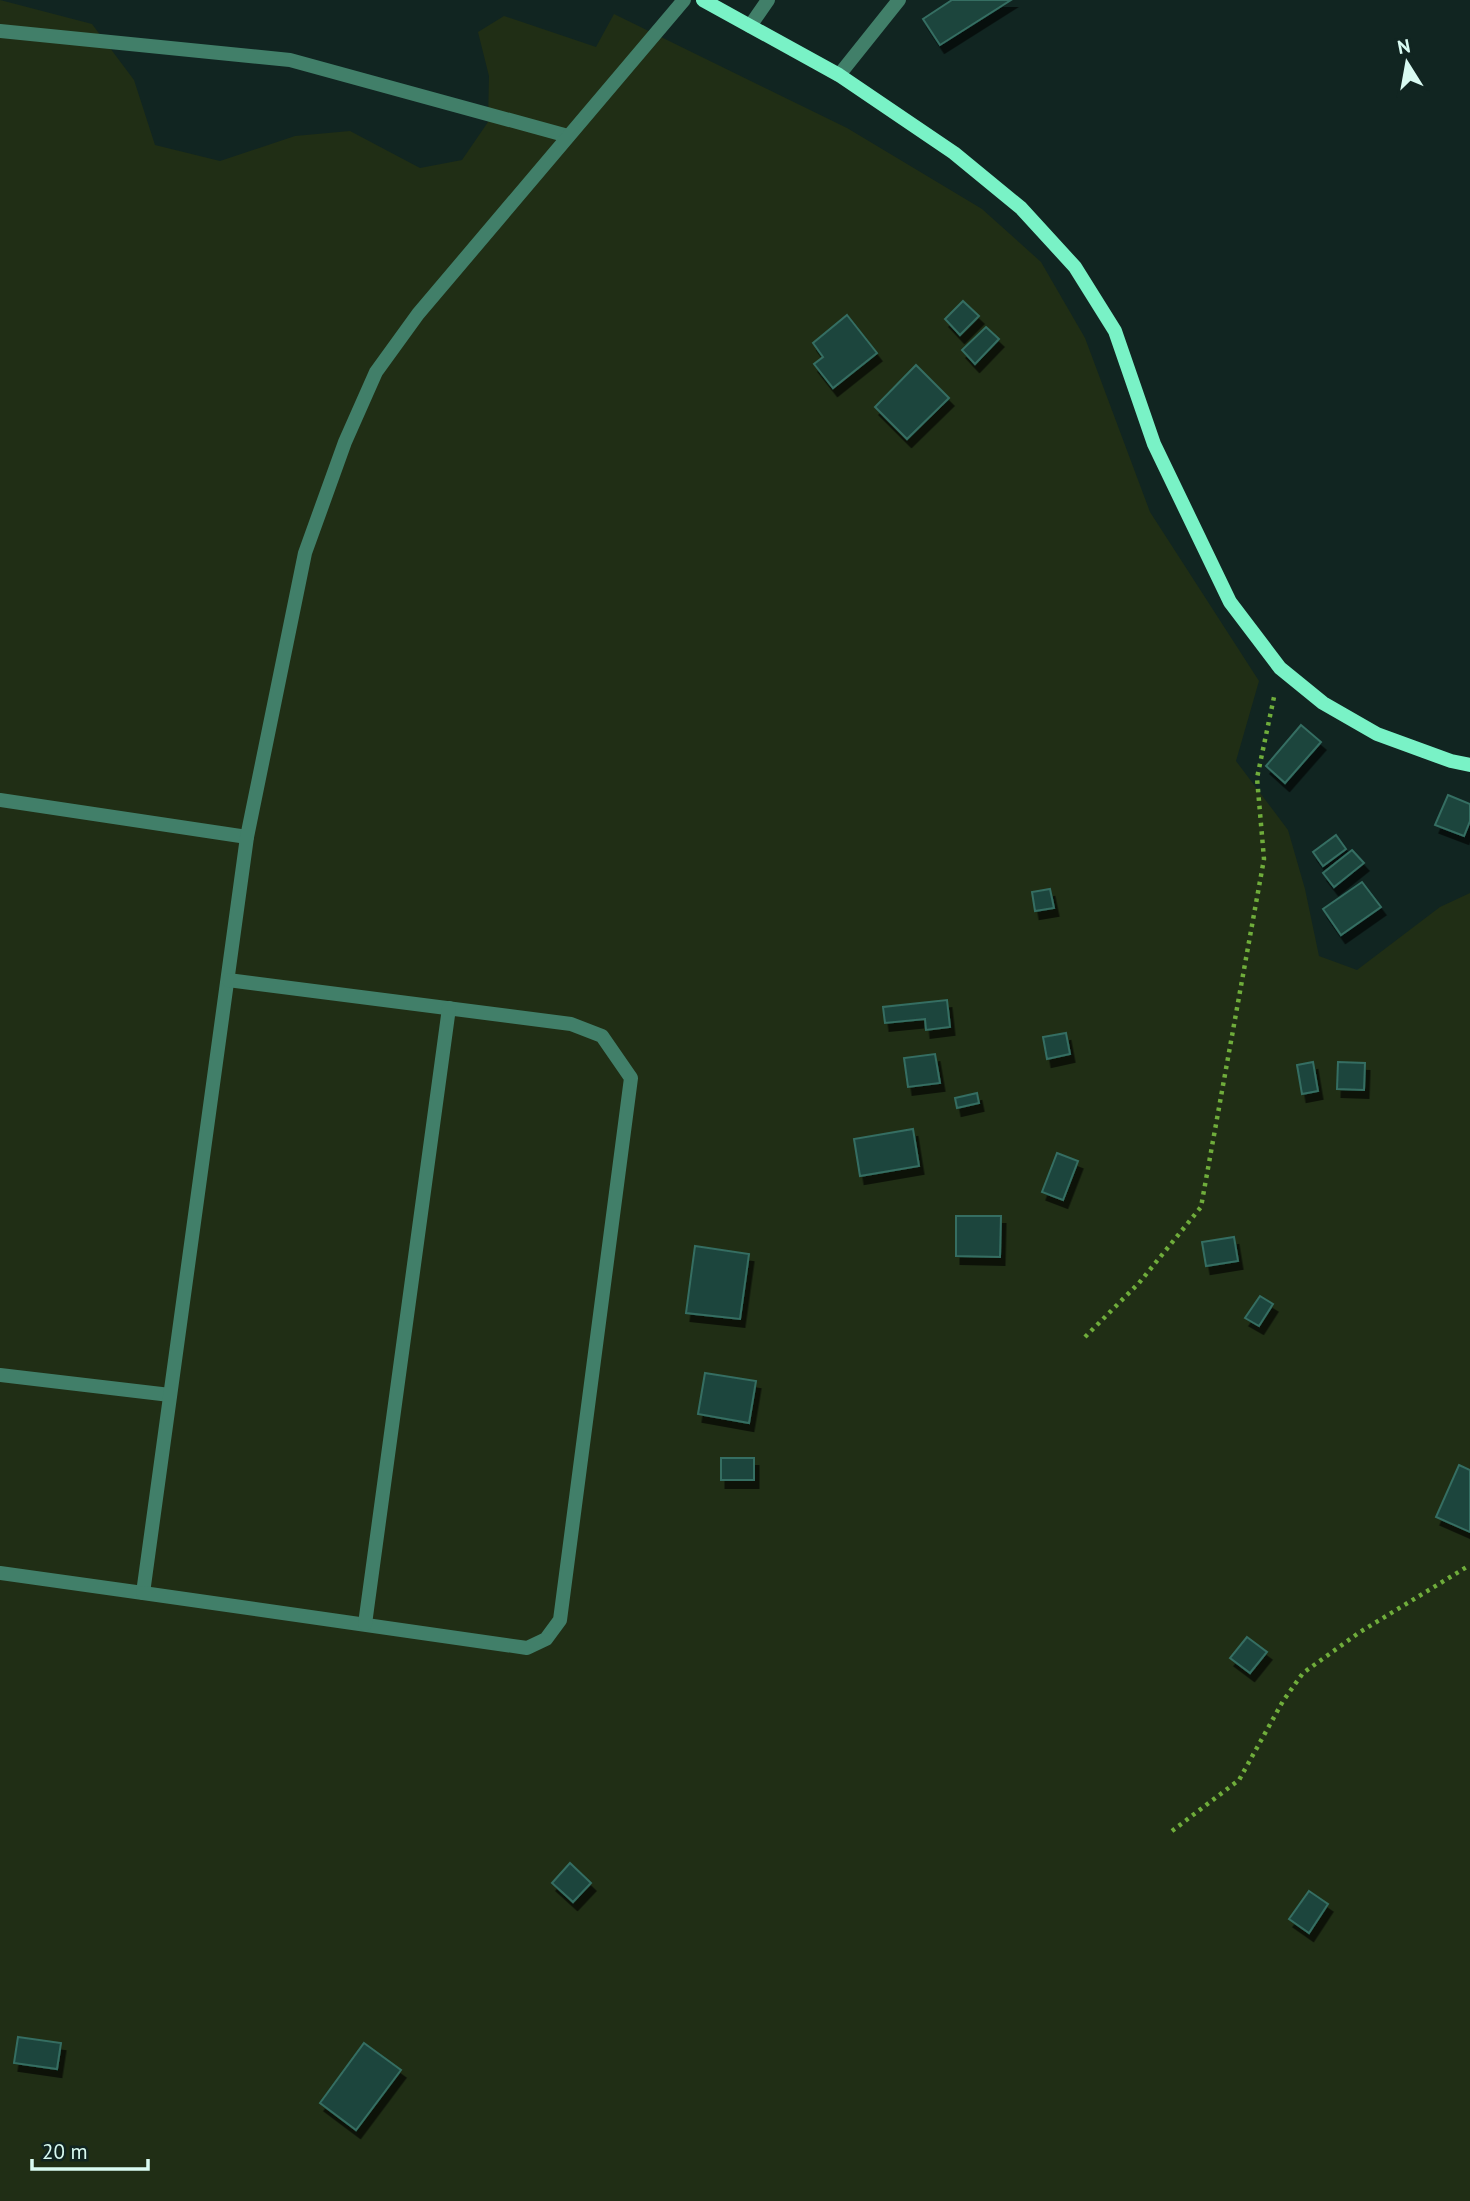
<svg xmlns="http://www.w3.org/2000/svg" width="1470" height="2201" viewBox="0 0 1470 2201" font-family="'PT Sans',sans-serif">
<style>
.green{fill:#202e15}
.building{fill:#1f443d;stroke:#346e62;stroke-width:2;filter:url(#shadow)}
.lines{fill:none;stroke-linecap:round;stroke-linejoin:round}
.path{stroke:#6fad3b;stroke-width:4.5;stroke-dasharray:3.5 5;stroke-linecap:butt}
.street{stroke:#417f69;stroke-width:14}
.secondary{stroke:#79f2c6;stroke-width:14}
</style>
<defs>
<filter id="shadow"><feDropShadow dx="4.5" dy="8" stdDeviation="0" flood-color="#0009"/></filter>
</defs>
<rect width="100%" height="100%" fill="#112521"/>
<polygon class="green" points="0,0 92,24 134,80 155,145 220,161 295,136 350,131 420,168 462,160 488,122 489,76 478,32 504,16 596,47 614,14 847,128 982,209 1041,262 1085,338 1150,512 1259,681 1236,761 1288,830 1305,889 1319,956 1357,970 1440,907 1470,893 1470,2201 0,2201"/>
<g class="building">
<polygon points="952,0 1011,0 940,45 923,19"/>
<polygon points="963,301 979,316 960,335 945,319"/>
<polygon points="847,315 877,353 833,388 814,364 823,357 813,343"/>
<polygon points="986,327 999,339 975,364 962,350"/>
<polygon points="916,365 949,398 907,439 875,407"/>
<polygon points="1301,725 1321,742 1285,783 1266,766"/>
<polygon points="1448,795 1470,804 1470,821 1464,836 1435,825"/>
<polygon points="1336,835 1346,849 1323,866 1313,852"/>
<polygon points="1352,850 1364,863 1334,887 1323,873"/>
<polygon points="1362,882 1381,907 1341,935 1323,909"/>
<polygon points="1050,889 1054,908 1035,911 1032,892"/>
<polygon points="947,1000 950,1027 926,1030 925,1019 885,1023 883,1007"/>
<polygon points="1066,1033 1070,1054 1047,1059 1043,1037"/>
<polygon points="935,1054 940,1083 908,1087 904,1058"/>
<polygon points="1313,1062 1318,1091 1302,1094 1297,1065"/>
<polygon points="1338,1062 1365,1063 1364,1090 1337,1089"/>
<polygon points="977,1093 979,1103 957,1108 955,1098"/>
<polygon points="913,1129 919,1166 860,1176 854,1139"/>
<polygon points="1057,1153 1078,1161 1063,1200 1042,1192"/>
<polygon points="956,1216 1001,1216 1000,1257 956,1256"/>
<polygon points="1234,1237 1238,1261 1206,1266 1202,1242"/>
<polygon points="695,1246 749,1254 740,1319 686,1313"/>
<polygon points="1260,1296 1273,1304 1259,1326 1245,1318"/>
<polygon points="705,1373 756,1381 749,1423 698,1414"/>
<rect x="721" y="1458" width="33" height="22"/>
<polygon points="1459,1465 1470,1470 1470,1532 1436,1517"/>
<polygon points="1247,1637 1267,1652 1250,1673 1230,1658"/>
<polygon points="570,1863 591,1883 573,1902 552,1883"/>
<polygon points="1309,1891 1328,1904 1309,1933 1289,1919"/>
<polygon points="18,2037 61,2043 57,2069 14,2063"/>
<polygon points="364,2043 401,2070 356,2130 320,2103"/>
</g>
<g class="lines">
<g class="path">
<polyline points="1085,1337 1139,1283 1201,1207 1264,859 1257,778 1274,697"/>
<polyline points="1172,1831 1239,1780 1283,1701 1303,1673 1360,1632 1470,1565"/>
</g>
<g class="street">
<polyline points="750,26 768,0"/>
<polyline points="0,31 290,60 568,136"/>
<polyline points="839,75 899,0"/>
<polyline points="0,800 247,837"/>
<polyline points="0,1375 170,1395"/>
<polyline points="0,1573 143,1593 247,837 305,553 345,442 376,372 418,314 684,0"/>
<polyline points="143,1593 527,1648 546,1639 560,1620 631,1078 602,1036 571,1024 228,980"/>
<polyline points="365,1624 449,1008"/>
</g>
<polyline class="secondary" points="703,0 839,75 954,153 1021,208 1075,267 1115,331 1154,444 1230,602 1280,668 1323,703 1377,734 1451,761 1470,765"/>
</g>
<g transform="translate(1407 63) rotate(349)" stroke="#112521" stroke-width="5" paint-order="stroke">
<path d="M0-5L12 26L0 18L-12 26Z" fill="#d9fbf2"/>
<text y="-10" font-size="19" font-weight="bold" text-anchor="middle" fill="#d9fbf2">N</text>
</g>
<path d="M32 2159v10h116v-10" fill="none" stroke="#d9fbf2" stroke-width="3.5"/>
<text x="42" y="2159" font-size="21" fill="#d9fbf2" stroke="#112521" stroke-width="5" paint-order="stroke">20 m</text>
</svg>
